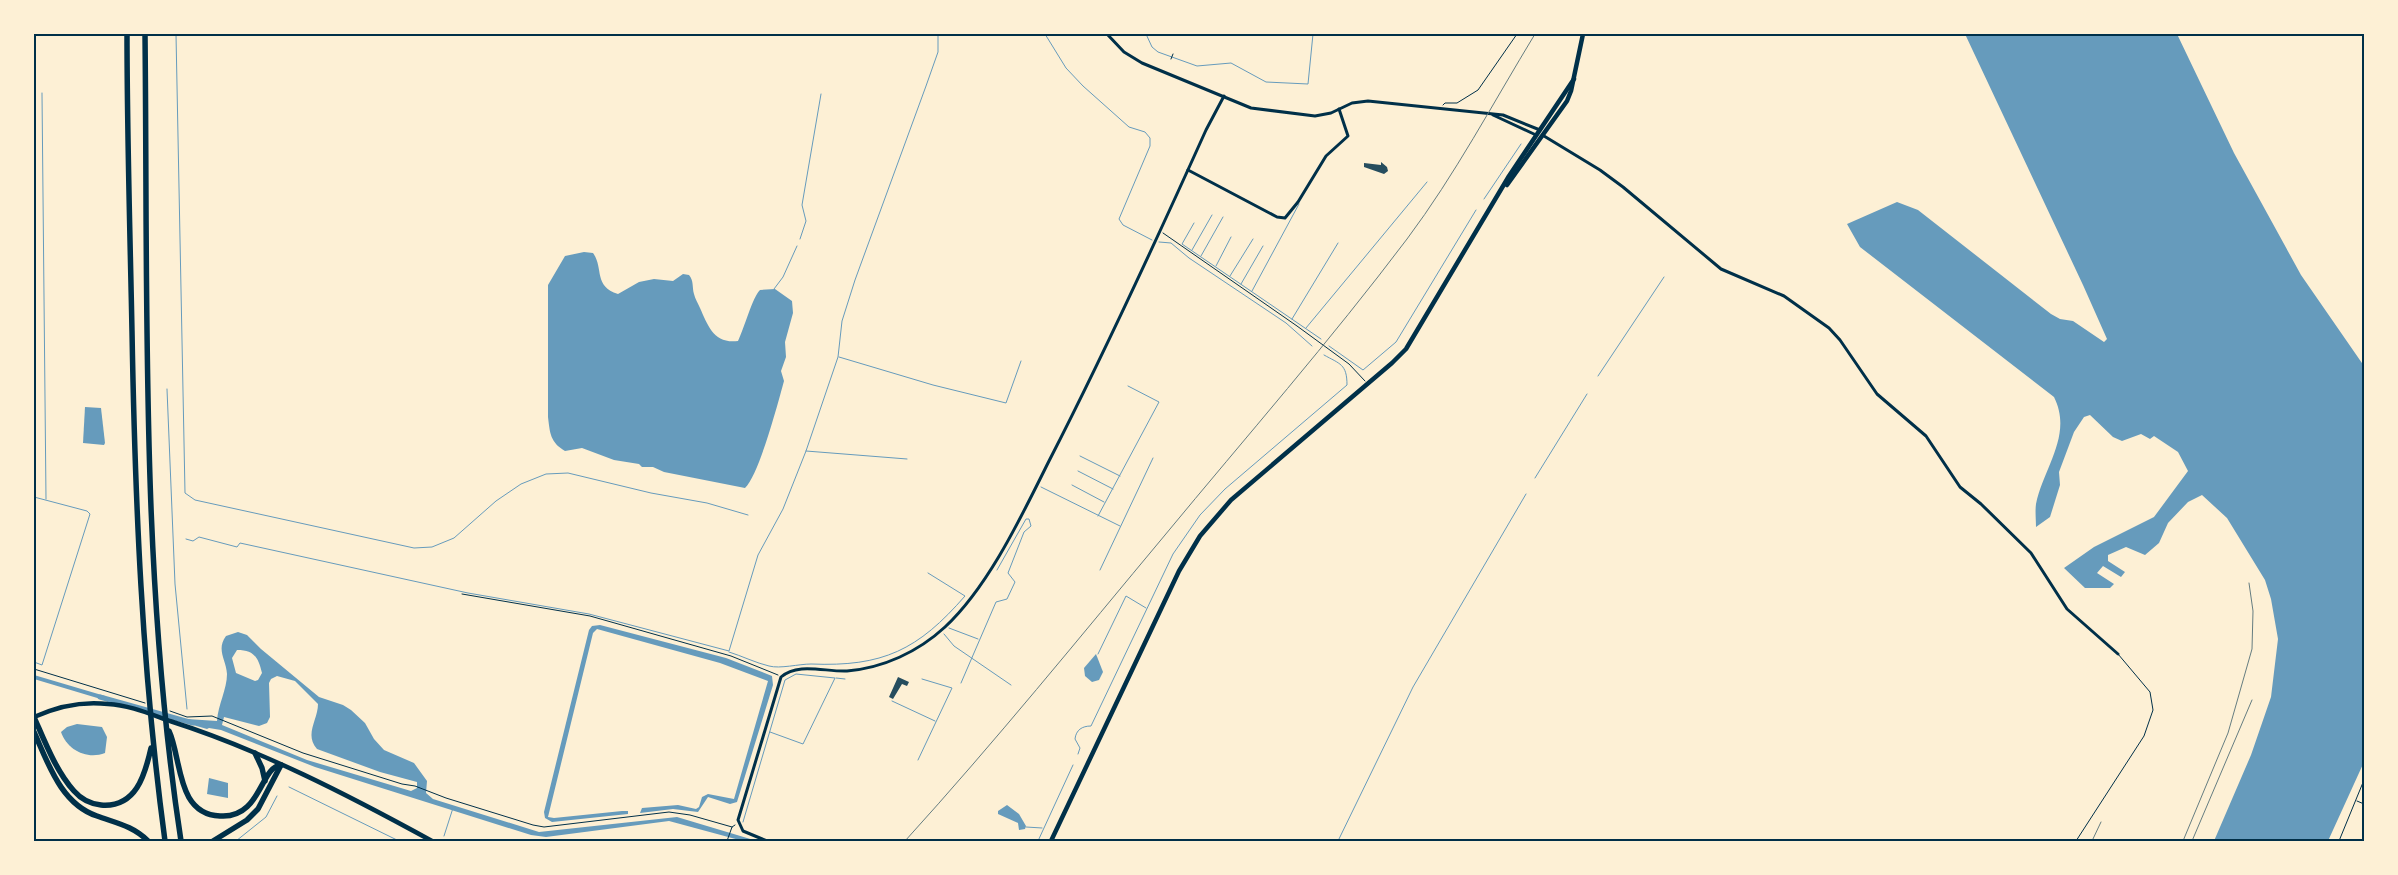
<svg xmlns="http://www.w3.org/2000/svg" width="2398" height="875" viewBox="0 0 2398 875" font-family="Ubuntu,sans-serif">
<style>
.water{fill:#669bbc;fill-rule:evenodd}
.lines{fill:none;stroke-linecap:round;stroke-linejoin:round}
.stream{stroke:#669bbc;stroke-width:1}
.canal{stroke:#669bbc;stroke-width:5}
.building{fill:#264d5e}
.path{stroke:#003049;stroke-width:1}
.service{stroke:#003049;stroke-width:1}
.minor{stroke:#003049;stroke-width:3}
.secondary{stroke:#003049;stroke-width:4.5}
.motorway{stroke:#003049;stroke-width:5.5}
.rail{stroke:#657d81;stroke-width:1}
.neatline{fill:none;stroke:#003049;stroke-width:2}
</style>
<rect width="100%" height="100%" fill="#fdf0d5"/>
<g class="water">
<path d="M1965,34H2177L2234,153L2301,275L2364,366V762L2328,841H2214L2251,755L2271,697L2278,639L2271,599L2265,580L2227,518L2202,495L2188,502L2168,523L2159,543L2145,555L2126,547L2108,555V561L2125,572L2121,577L2103,566L2097,573L2114,584L2110,588H2085L2064,568L2094,547L2154,517L2188,471L2178,452L2154,436L2150,439L2141,434L2122,441L2113,437L2090,415L2084,417L2074,432L2059,472L2060,485L2050,517L2036,527C2036,520 2035,511 2036,504C2044,467 2073,435 2054,397L1860,247L1847,224L1897,202L1918,210L2051,314L2060,319L2073,321L2104,342L2107,339L2083,285Z"/>
<path d="M584,252L593,253C604,268 593,286 618,294L639,282L654,279L673,281L683,274L689,275C694,281 692,287 694,294C695,299 698,303 700,308C708,326 714,344 738,341C744,329 753,296 760,290L775,289L792,301L793,313L785,342L786,357L781,371L784,381C778,403 759,475 745,488L664,472L653,467H642L639,464L614,460L582,448L565,451C550,442 550,433 548,417V285L565,256Z"/>
<polygon points="85,407 101,408 105,443 104,445 83,443"/>
<polygon points="600,625 726,658 772,676 773,685 737,802 730,804 708,797 698,812 673,809 640,813 642,808 678,805 696,809 699,807 702,797 708,794 734,799 768,681 720,663 597,629 593,633 548,817 554,818 622,811 628,811 628,814 552,822 545,818 544,812 589,630 592,626"/>
<path d="M238,632L247,635L261,649L319,697L343,705L351,710L365,723L374,739L384,750L414,763L427,781L426,793L433,799L539,832L677,817L757,841H743L669,821L546,837L531,835L315,767L221,730L209,728L207,729L186,723L187,719L217,721C218,705 227,689 227,674C226,659 216,650 226,636ZM237,650C254,650 258,657 262,673L258,680L255,681L236,673L232,658ZM277,676L295,681L318,704C318,720 304,734 317,749L380,772L417,782V788L411,791L307,760L222,725L224,717L259,726L267,723L270,717L269,683L271,679Z"/>
<polygon points="1096,654 1103,672 1099,680 1092,682 1085,676 1084,668"/>
<polygon points="34,675 105,696 104,700 34,679"/>
<path d="M77,724L102,727L107,737L105,753C87,760 67,750 61,732L67,727Z"/>
<polygon points="209,778 228,783 228,798 207,794"/>
<polygon points="1007,805 1019,814 1026,826 1025,829 1019,830 1018,823 998,814 998,811"/>
</g>
<g class="lines">
<g class="stream">
<polyline points="176,34 185,493 195,500 414,548 432,547 454,538 496,501 521,484 546,474 568,473 651,493 707,503 748,515"/>
<polyline points="1045,34 1066,68 1083,86 1129,127 1145,132 1150,138 1150,146 1119,219 1123,225 1152,240"/>
<polyline points="1146,34 1152,47 1158,52 1197,66 1231,63 1266,82 1308,84 1313,34"/>
<polyline points="42,93 46,499"/>
<polyline points="1484,199 1521,144"/>
<polyline points="1194,223 1182,244 1321,339"/>
<polyline points="800,239 806,221 802,205 821,94"/>
<polyline points="1159,242 1171,243 1189,258 1286,323 1312,346"/>
<polyline points="1192,250 1212,215"/>
<polyline points="1201,256 1223,217"/>
<polyline points="1216,266 1231,237"/>
<polyline points="1230,276 1253,239"/>
<polyline points="1241,284 1263,246"/>
<polyline points="774,289 783,277 797,246"/>
<polyline points="1252,291 1299,204"/>
<polyline points="1292,319 1338,243"/>
<polyline points="1306,328 1427,182"/>
<polyline points="1329,346 1363,370 1396,342 1476,210"/>
<polyline points="839,357 933,385 1006,403 1021,361"/>
<polyline points="1598,376 1664,277"/>
<polyline points="167,389 175,584 187,709"/>
<polyline points="806,451 907,459"/>
<polyline points="1080,456 1120,476"/>
<polyline points="1078,471 1113,489"/>
<polyline points="1535,478 1587,394"/>
<polyline points="1072,485 1104,502"/>
<polyline points="1041,487 1120,526"/>
<polyline points="34,497 87,511 90,514 42,665 34,662"/>
<polyline points="1098,516 1159,402 1128,386"/>
<polyline points="186,539 193,541 199,537 237,547 240,543 468,593 589,614 729,651 758,555 783,509 806,451 838,357 842,321 855,280 926,86 938,52 938,34"/>
<polyline points="1100,570 1153,458"/>
<polyline points="949,628 978,639"/>
<polyline points="944,634 954,646 1011,685"/>
<path d="M729,652C742,656 756,663 769,666C780,669 799,664 811,664C883,667 918,650 965,596L928,573"/>
<polyline points="1098,654 1126,596 1146,608"/>
<polyline points="836,678 845,679"/>
<polyline points="961,683 996,602 1007,599 1015,582 1008,573 1024,532 1031,526 1029,519 1026,519 997,570"/>
<polyline points="892,701 935,721"/>
<path d="M1078,754L1080,748L1075,739C1076,730 1082,726 1091,726L1173,554L1200,515L1225,489L1347,385C1347,364 1340,364 1324,355"/>
<polyline points="918,760 952,688 922,679"/>
<polyline points="289,787 399,841"/>
<polyline points="743,822 785,680 796,674 835,678 803,744 770,732"/>
<polyline points="1026,827 1042,828"/>
<polyline points="444,836 453,808"/>
<polyline points="236,841 266,817 277,796"/>
<polyline points="1038,841 1073,765"/>
<polyline points="1338,841 1413,687 1526,494"/>
</g>
<polyline class="canal" points="100,697 193,723"/>
</g>
<g class="building">
<polygon points="1381,162 1387,167 1388,171 1384,174 1364,167 1364,163 1381,165"/>
<polygon points="898,677 909,682 907,686 902,684 893,699 889,697"/>
</g>
<g class="lines">
<g class="path">
<polyline points="1171,59 1173,54"/>
<polyline points="1443,105 1445,103 1457,103 1478,90 1517,34"/>
<polyline points="1163,233 1297,326 1349,364 1365,381"/>
<polyline points="462,594 590,616 731,656 778,675"/>
<polyline points="34,669 145,703"/>
<polyline points="170,711 187,717 212,716 303,753 402,784 415,786 446,798 533,825 544,827 669,812 690,815 732,827"/>
<polyline points="727,841 732,827 735,825"/>
</g>
<g class="service">
<polyline points="2357,801 2364,804"/>
<polyline points="2076,841 2144,736 2153,710 2150,692 2118,654"/>
<polyline points="2339,841 2364,780"/>
</g>
<g class="minor">
<polyline points="1107,34 1124,52 1142,63 1251,108 1315,116 1331,113 1352,103 1368,101 1503,115 1540,130"/>
<polyline points="1493,115 1536,135"/>
<polyline points="1544,136 1600,170 1623,187 1721,269 1784,296 1829,328 1840,340 1877,394 1926,436 1960,487 1981,504 2031,553 2067,609 2118,654"/>
<polyline points="1188,170 1277,217 1285,218 1298,202 1326,156 1348,136 1339,109"/>
<path d="M767,841L743,831L738,820L781,677C798,662 825,672 847,671C883,668 918,652 945,627C989,586 1022,515 1049,461C1105,352 1156,241 1206,130L1224,96"/>
</g>
<g class="secondary">
<polyline points="1507,185 1567,101 1571,91 1583,34"/>
<path d="M34,717C56,707 83,701 108,704C129,705 150,714 170,721C261,750 348,795 432,841"/>
<polyline points="1051,841 1179,571 1200,536 1231,500 1392,363 1406,349 1509,176 1574,79"/>
</g>
<g class="motorway">
<path d="M127,34C127,133 130,232 132,331C135,502 142,671 165,841"/>
<path d="M145,34C148,303 140,574 181,841"/>
<path d="M34,717C45,742 56,771 74,791C81,799 91,804 101,805C136,808 145,775 151,748"/>
<path d="M169,731C182,759 176,814 220,816C261,819 260,767 281,765"/>
<path d="M34,732C48,763 61,804 97,816C116,823 133,826 148,841"/>
<polyline points="255,753 262,768 265,781"/>
<polyline points="213,841 247,820 258,809 281,765"/>
</g>
<g class="rail">
<path d="M905,841C995,742 1079,638 1165,535C1246,437 1330,341 1407,239C1455,175 1493,103 1535,34"/>
<polyline points="2092,841 2101,822"/>
<polyline points="2183,841 2228,733 2252,649 2253,611 2249,583"/>
<polyline points="2192,841 2252,700"/>
</g>
</g>
<rect width="2398" height="875" fill="none" stroke="#fdf0d5" stroke-width="70"/>
<rect x="35" y="35" width="2328" height="805" class="neatline"/>
</svg>
